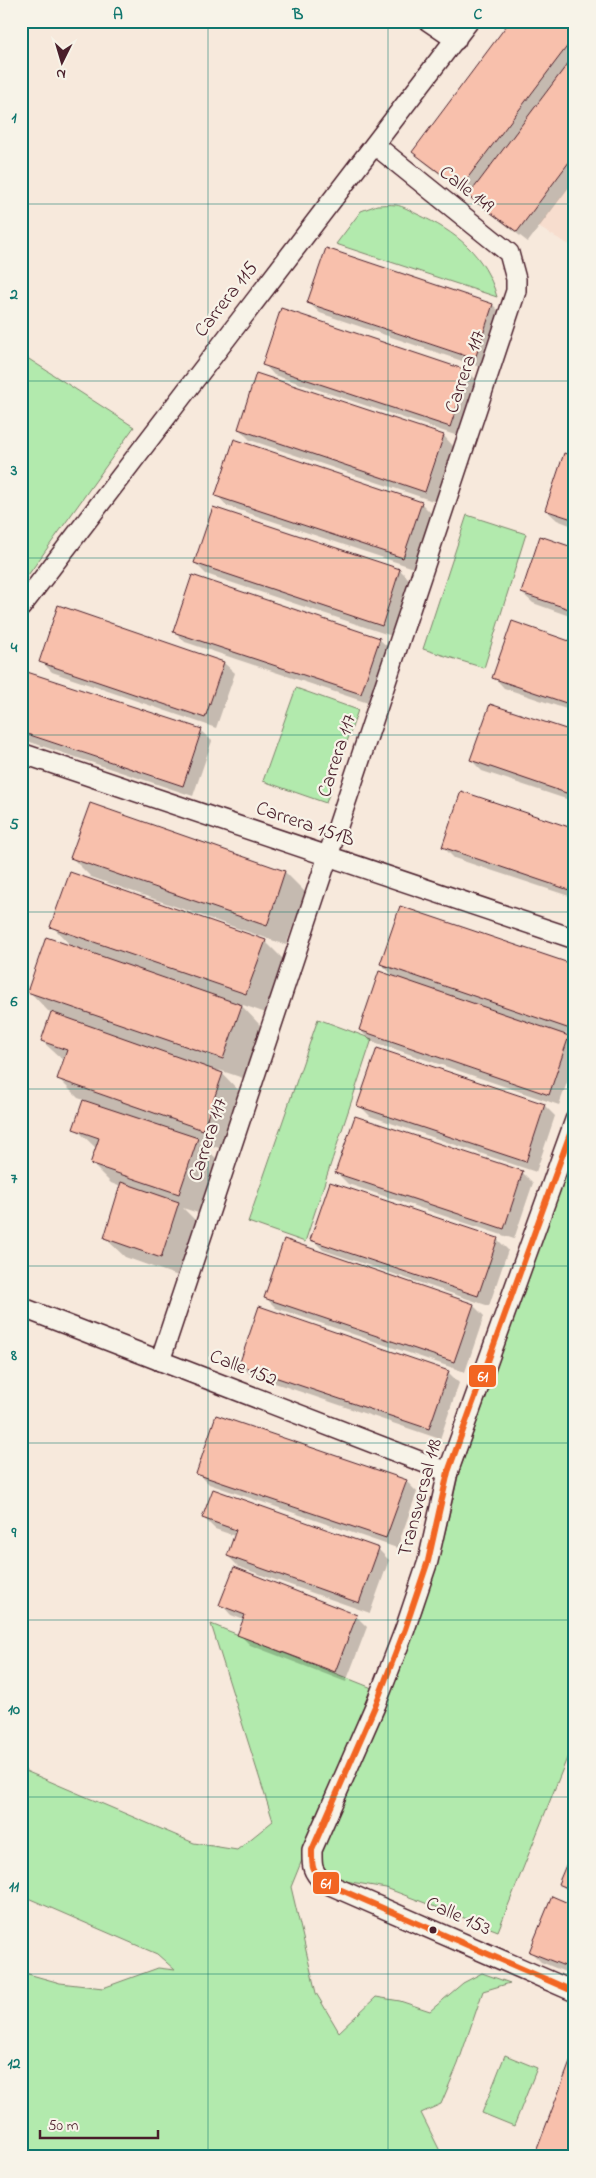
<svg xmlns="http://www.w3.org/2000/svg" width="596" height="2178" viewBox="0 0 596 2178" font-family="'Indie Flower',sans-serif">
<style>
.built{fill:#f7ddce}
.green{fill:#b2eaad;stroke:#7e846c}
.shadow{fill:#0003}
.building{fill:#f8c0ac;stroke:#4a1f2b}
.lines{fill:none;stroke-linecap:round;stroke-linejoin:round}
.minor-casing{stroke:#4a1f2b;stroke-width:22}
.minor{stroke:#f7f3e8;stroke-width:19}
.bus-1-casing{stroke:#f7f3e8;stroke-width:10}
.bus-1{stroke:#f26522;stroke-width:6}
.grid{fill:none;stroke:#0f766e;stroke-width:1;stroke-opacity:0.55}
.bus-dot{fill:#4a1f2b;stroke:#f7f3e8;stroke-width:2}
.labels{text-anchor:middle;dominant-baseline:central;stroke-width:4.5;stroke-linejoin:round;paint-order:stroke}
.street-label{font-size:20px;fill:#4a1f2b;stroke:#f7f3e8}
.line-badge{stroke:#f7f3e8;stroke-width:2}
.badge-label{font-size:14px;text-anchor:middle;font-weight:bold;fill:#fff}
.neatline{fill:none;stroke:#0f766e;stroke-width:2}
.grid-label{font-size:16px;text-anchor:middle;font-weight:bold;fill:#0f766e}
</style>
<rect width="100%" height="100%" fill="#f7e9dc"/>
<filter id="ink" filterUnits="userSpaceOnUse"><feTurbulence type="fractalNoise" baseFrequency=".02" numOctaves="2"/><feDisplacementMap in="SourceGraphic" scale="10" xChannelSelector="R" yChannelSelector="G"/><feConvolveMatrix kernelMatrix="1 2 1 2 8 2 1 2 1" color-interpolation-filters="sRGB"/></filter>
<g filter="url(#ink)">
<polygon class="built" points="575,178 575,248 538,227"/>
<g class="green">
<path d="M377,205C383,205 390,204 396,205C403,206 411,211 417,214C456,232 485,254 497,297L336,244L361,211Z"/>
<polygon points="21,354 134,427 21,585"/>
<polygon points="467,515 526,534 484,668 423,649"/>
<polygon points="296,688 358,710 326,803 263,781"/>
<polygon points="318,1019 372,1039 305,1242 248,1222"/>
<polygon points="575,1148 575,1738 498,1931 386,1888 339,1880 326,1875 317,1856 422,1611 446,1529 459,1472"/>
<polygon points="211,1624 372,1688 291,1887 316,1993 339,2032 376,1997 400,2001 430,2011 463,1983 482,1973 510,1983 483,1991 458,2064 441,2104 421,2113 443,2157 21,2157 21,1972 60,1983 103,1988 158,1968 175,1970 157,1954 21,1895 21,1769 194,1843 237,1850 273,1821"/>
<polygon points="505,2055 537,2068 514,2126 482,2113"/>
</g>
<g class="shadow">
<polygon points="575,34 575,179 528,242 424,162 414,152"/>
<polygon points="327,250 493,305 504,316 486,369 320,313 309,303"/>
<polygon points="264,364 468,372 479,382 461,437 274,375"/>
<polygon points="257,375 444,436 454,447 436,502 250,440 239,429"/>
<polygon points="575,458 575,527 557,520 546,510"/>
<polygon points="217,495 421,503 432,514 414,568 227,506"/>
<polygon points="213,508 400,570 411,581 392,636 206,574 195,563"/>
<polygon points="575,550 575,618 533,603 522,593"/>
<polygon points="174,631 379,639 390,649 371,704 185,642"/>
<polygon points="575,644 575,712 504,688 494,677"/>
<polygon points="41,661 224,663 235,673 216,728 52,672"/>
<polygon points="21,671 201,731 212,741 193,796 21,739"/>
<polygon points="575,734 575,802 482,771 471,760"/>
<polygon points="90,805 285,872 305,892 286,945 91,877 72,858"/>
<polygon points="575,830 575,898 454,858 443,847"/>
<polygon points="52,926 265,941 285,961 266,1013 240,1004 261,1026 243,1078 219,1070 242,1094 222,1149 198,1141 217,1159 198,1213 183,1208 198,1223 181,1277 125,1257 105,1238 121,1187 111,1183 92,1164 97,1149 75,1128 84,1100 78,1098 58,1078 64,1061 42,1041 52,1012 48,1011 29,991 73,948"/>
<polygon points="381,964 575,966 575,1037 564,1033 575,1044 575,1060 559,1105 371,1041 360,1030 396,978"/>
<polygon points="359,1105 544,1105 555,1116 536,1172 370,1116"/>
<polygon points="522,1172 533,1183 514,1239 348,1184 337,1173"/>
<polygon points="312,1239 497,1239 508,1250 489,1306 323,1250"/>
<polygon points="265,1297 473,1305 484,1316 465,1372 276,1308"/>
<polygon points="241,1365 448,1372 459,1383 440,1439 251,1375"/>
<polygon points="198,1473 406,1481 417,1492 397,1548 209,1484"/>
<polygon points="204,1518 378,1549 389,1560 370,1613 239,1567 228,1556 235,1536 215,1529"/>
<polygon points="221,1604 356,1616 367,1627 346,1682 250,1645 239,1634 244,1620 231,1615"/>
<polygon points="575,1847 575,1897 560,1884"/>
<polygon points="575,1907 575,1976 541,1962 531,1952"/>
</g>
<g class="building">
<polygon points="510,21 560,21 575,32 575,36 460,188 412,152"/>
<polygon points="575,54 575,154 517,232 468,196"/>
<polygon points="326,248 493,304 475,359 307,303"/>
<polygon points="281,308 469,371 450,427 262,365"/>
<polygon points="575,325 575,339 571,337"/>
<polygon points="256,373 444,435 425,492 238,429"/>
<polygon points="234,439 422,502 403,558 215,496"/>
<polygon points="564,453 575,457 575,520 545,510"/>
<polygon points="213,507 400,569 382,626 194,563"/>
<polygon points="540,536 575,548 575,611 521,593"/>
<polygon points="192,575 380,638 361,694 173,632"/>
<polygon points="58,605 224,662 205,718 39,662"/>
<polygon points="512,621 575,643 575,706 492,678"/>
<polygon points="21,670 202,729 183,786 21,732"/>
<polygon points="490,704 575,732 575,796 470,760"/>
<polygon points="461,791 575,829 575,892 442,847"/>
<polygon points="90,803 285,871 267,926 70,858"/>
<polygon points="70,872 266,940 246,994 50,927"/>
<polygon points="400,906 575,965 575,1015 570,1029 380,964"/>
<polygon points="46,937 242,1005 223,1059 27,992"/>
<polygon points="379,971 569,1036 549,1095 359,1030"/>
<polygon points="51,1012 223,1073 203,1130 57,1079 67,1050 41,1041"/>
<polygon points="377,1048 545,1104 526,1162 357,1106"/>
<polygon points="83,1100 198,1138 179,1194 90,1164 99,1138 73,1129"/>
<polygon points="355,1116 523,1171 504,1229 335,1173"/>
<polygon points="121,1182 179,1202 161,1258 104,1238"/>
<polygon points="330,1182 498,1238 478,1296 310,1240"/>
<polygon points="284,1239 474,1304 454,1362 264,1298"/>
<polygon points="259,1306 449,1371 429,1429 239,1365"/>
<polygon points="216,1415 407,1480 386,1538 196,1474"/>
<polygon points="213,1489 379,1548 359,1603 227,1556 236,1530 202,1518"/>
<polygon points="234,1567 357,1615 335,1672 237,1635 245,1615 219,1605"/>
<polygon points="575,1844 575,1891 558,1884"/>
<polygon points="552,1896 575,1906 575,1970 529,1952"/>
<polygon points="575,2049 575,2157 534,2157"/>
</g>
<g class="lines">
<g class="minor-casing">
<g id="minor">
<polyline points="428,21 456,40"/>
<polyline points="21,607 469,21"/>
<polyline points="21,753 575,939"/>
<path d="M575,1120L448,1472L428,1561L405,1629L376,1704L312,1850C312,1866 311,1870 323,1882L575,1992"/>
<polyline points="21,1307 448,1472"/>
<polyline points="160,1361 516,291 516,279 509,253 375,145"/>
</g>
</g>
<use href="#minor" class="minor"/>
<g class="bus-1-casing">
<path id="bus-1" d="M575,1120L448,1472L428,1561L405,1629L376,1704L312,1850C312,1866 311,1870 323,1882L575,1992"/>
</g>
<use href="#bus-1" class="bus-1"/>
</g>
</g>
<path class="grid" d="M208,21V2157M388,21V2157M21,204H575M21,381H575M21,558H575M21,735H575M21,912H575M21,1089H575M21,1266H575M21,1443H575M21,1620H575M21,1797H575M21,1974H575"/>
<circle class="bus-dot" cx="433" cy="1930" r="4.5"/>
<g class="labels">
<g class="street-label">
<text transform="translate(466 190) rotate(38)">Calle 149</text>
<text transform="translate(227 300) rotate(-52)">Carrera 115</text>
<text transform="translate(466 372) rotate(-71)">Carrera 117</text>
<text transform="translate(338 756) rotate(-72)">Carrera 117</text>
<text transform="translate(305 825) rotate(19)">Carrera 151B</text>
<text transform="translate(209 1140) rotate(-72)">Carrera 117</text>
<text transform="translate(243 1369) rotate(21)">Calle 152</text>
<text transform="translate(421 1498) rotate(-75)">Transversal 118</text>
<text transform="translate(458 1917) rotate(24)">Calle 153</text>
</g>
</g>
<g class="line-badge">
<rect x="468" y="1364" width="29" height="24" rx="5" fill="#f26522"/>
<rect x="312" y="1871" width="28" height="24" rx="5" fill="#f26522"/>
</g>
<g class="badge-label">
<text x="483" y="1381">61</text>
<text x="326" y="1888">61</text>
</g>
<rect width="596" height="2178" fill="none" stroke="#f7f3e8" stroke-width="55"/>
<g transform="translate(62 62) rotate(185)" stroke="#f7f3e8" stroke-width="4" paint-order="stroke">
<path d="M0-4L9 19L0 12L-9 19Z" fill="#4a1f2b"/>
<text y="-8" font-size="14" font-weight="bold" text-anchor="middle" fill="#4a1f2b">N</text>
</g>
<path d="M40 2130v8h118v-8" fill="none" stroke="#4a1f2b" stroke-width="2.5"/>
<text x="48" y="2130" font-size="15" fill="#4a1f2b" stroke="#f7f3e8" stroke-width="4" paint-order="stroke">50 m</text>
<rect x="28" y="28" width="540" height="2122" class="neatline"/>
<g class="grid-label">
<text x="118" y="19">A</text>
<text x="298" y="19">B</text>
<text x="478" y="19">C</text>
<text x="14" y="122">1</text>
<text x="14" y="299">2</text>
<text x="14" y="475">3</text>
<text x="14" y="652">4</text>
<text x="14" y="829">5</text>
<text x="14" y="1006">6</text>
<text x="14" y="1183">7</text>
<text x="14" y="1360">8</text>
<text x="14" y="1537">9</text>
<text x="14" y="1714">10</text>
<text x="14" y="1891">11</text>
<text x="14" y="2068">12</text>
</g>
</svg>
